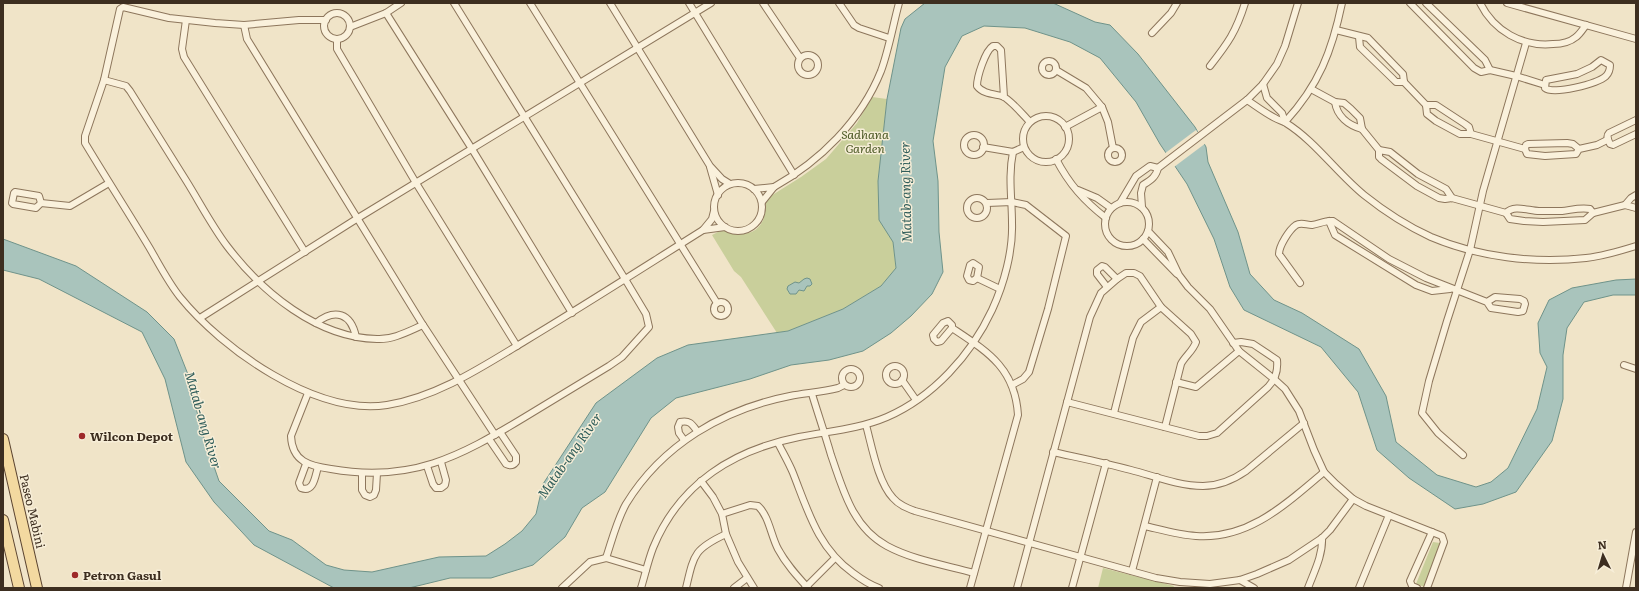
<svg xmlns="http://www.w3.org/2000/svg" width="1639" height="591" viewBox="0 0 1639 591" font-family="Literata,serif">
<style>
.green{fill:#c9cf9b}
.water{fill:#a9c4bc;stroke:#6f938a}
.pier{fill:#f0e4c8}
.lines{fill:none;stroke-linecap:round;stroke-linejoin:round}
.minor-casing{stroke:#8d765c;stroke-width:8}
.primary-casing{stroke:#5b4430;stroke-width:12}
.minor{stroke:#faf1dc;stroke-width:6}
.primary{stroke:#f3d9a0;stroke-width:10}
.poi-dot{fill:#9e2a2b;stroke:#f7eed8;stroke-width:1.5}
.labels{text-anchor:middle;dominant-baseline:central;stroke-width:3;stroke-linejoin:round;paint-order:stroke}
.park-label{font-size:12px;font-style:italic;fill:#4d5a26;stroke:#f7eed8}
.poi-label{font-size:12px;font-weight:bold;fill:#3d2e20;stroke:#f7eed8;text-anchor:start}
.street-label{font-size:12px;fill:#3d2e20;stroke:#f7eed8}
.water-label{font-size:13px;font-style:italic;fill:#2f5d5a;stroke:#f7eed8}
</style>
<rect width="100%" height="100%" fill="#f0e4c8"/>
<g class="green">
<path d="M872,97L887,99L878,181L879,219L893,242L896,269L881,286L843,309L788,331L777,333L741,277L734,271L712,235L722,230C751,240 767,230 766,199L801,177L826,159L857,123Z"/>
<polygon points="1433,542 1440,543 1425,587 1416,584"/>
<polygon points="1103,568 1174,586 1173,588 1098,588"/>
</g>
<g class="water">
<polygon points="925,3 1053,3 1095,22 1110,25 1138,54 1195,127 1206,147 1208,162 1238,232 1250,274 1274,300 1302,313 1359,349 1386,396 1396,442 1437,475 1476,487 1491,482 1508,468 1537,409 1547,367 1540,353 1538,323 1549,300 1572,288 1616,280 1636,279 1636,295 1613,295 1584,302 1567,328 1563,355 1563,399 1552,441 1516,492 1483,504 1455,509 1409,478 1377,450 1358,392 1321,347 1244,310 1230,287 1214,239 1187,184 1160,144 1136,102 1100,58 1070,42 1025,28 984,26 962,36 945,67 933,141 938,181 939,232 943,272 932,294 911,316 891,333 863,351 829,360 791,365 750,379 676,398 651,418 605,492 582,508 565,537 533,565 491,578 450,578 409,588 334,588 254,545 214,502 186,462 165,379 142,332 39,279 3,270 3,239 76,266 147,312 174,339 189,377 201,429 219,481 269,531 292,540 326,565 344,570 372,572 439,557 486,556 505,544 522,531 536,514 543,484 596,403 657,358 688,345 788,331 843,309 881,286 896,268 893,242 879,220 878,181 887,99 901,28 905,19"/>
<polygon points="807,278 810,279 812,284 810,286 807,286 804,291 799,290 796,294 790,294 787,289 788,286 795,282 799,283 804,279"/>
</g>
<polygon class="pier" points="1196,130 1206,143 1174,167 1164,154"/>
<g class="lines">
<g class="minor-casing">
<g id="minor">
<polyline points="530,3 717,303"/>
<polyline points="610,3 710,166 722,179 730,184"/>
<polyline points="689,3 794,175"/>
<polyline points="763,3 800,58"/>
<polyline points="839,3 854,25 859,28 889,38"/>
<polyline points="1410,3 1474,68 1481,72 1490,70 1516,76 1545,85"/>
<polyline points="1426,3 1485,60 1490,70"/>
<path d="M1480,3C1494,31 1522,47 1553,44C1561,44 1570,42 1576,37C1580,34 1583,29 1586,25"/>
<polyline points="1507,3 1636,39"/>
<polyline points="386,13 472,149 572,313"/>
<circle cx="337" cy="26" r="13"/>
<polyline points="186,20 182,49 184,57 305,252"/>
<path d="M326,20H299L244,25L215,23L169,18L123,7L120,9L104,80L85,136V143C106,178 128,212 149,247C159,264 168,282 180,297C222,349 316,416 387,405C437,397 482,367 525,341C585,305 644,267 703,230"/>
<polyline points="244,25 247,39 423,325 495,435"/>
<polyline points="350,27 386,13 401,3"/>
<polyline points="1336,30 1368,38 1403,74 1404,82 1426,105 1427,114 1436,121 1460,134 1471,134 1525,149"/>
<polyline points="1152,33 1171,13 1177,3"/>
<polyline points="1359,37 1360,47 1392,78 1396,82 1404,82"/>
<polyline points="337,39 337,49 416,183 517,346"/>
<circle cx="808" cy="65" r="10"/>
<path d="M1601,60L1610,65C1610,69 1609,73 1606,76C1597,84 1553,95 1545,88L1546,80L1577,74L1592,67Z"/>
<circle cx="1049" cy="68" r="7"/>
<path d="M1210,66C1228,43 1236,32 1245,3"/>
<polyline points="1056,70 1086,88 1102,107"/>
<path d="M104,80L126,86L130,91C149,121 168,152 187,182C200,203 212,226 227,246C262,292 317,338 377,339C393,340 409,331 423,325"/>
<polyline points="1263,84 1267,98 1282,113 1285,122"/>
<polyline points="1311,89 1335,102 1344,103 1351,109 1360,118 1362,129 1379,150 1379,157 1381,159 1417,186 1439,198 1445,199 1452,198 1506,213"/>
<path d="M1004,97L1001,50L997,46H993C985,51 977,77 977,86C983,94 994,94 1002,96C1010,99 1024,116 1030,122"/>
<path d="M1247,100C1256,106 1265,113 1275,118C1278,120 1283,121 1286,123C1315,141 1337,173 1364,195C1384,211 1407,226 1431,237C1478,257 1535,264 1586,258C1603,256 1620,251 1636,246"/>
<path d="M1335,102C1337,116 1348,125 1362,129"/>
<polyline points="1426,105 1436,105 1465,124 1469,127 1471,134"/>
<circle cx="1046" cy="139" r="23"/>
<path d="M1636,120L1609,133C1606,136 1608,140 1610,144L1613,145L1636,134"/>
<path d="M1285,122C1319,85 1332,51 1342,3"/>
<polyline points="1065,127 1102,107 1108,122 1113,148"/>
<circle cx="974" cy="145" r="10"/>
<polyline points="983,147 1013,152 1024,147"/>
<circle cx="1115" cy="155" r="7"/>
<polyline points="1579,149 1576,154 1545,156 1527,154 1525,149 1526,145 1528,144 1567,143 1573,144 1579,149 1597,145 1607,140"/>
<polyline points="1379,150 1390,152 1418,174 1446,189 1452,198"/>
<path d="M1056,159C1069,184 1084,201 1106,218"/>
<polyline points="710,167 718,195"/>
<circle cx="738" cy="207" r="24"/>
<path d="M774,187C820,161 861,121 881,71C889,49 893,25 899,3"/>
<polyline points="754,189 774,187 762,202"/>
<polyline points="1078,190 1097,198 1111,208"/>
<polygon points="15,192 39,196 41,203 36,208 13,204 12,203 14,193"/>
<circle cx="977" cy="208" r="10"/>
<circle cx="1127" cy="224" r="22"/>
<polyline points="41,203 70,206 109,183"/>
<polyline points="987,203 1012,202 1026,205 1066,236 1048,309 1029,372 1023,379 1012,385"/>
<polyline points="1120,203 1136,176 1150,166 1158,168"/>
<polyline points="1625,205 1636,208"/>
<path d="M1142,207L1141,193L1143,185C1151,180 1156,177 1158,168L1247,100L1263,84L1277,64L1285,46L1298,3"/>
<polyline points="714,211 712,219 703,230 725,227"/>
<polyline points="1506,213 1510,219 1524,221 1543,222 1585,220 1593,213 1625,205 1631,198 1636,195"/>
<path d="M1506,213C1514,204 1529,211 1539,211C1547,211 1555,211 1562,211C1571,210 1581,207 1590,209L1593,213"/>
<polyline points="1329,221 1335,235 1416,285 1432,291 1450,289"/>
<polyline points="1148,231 1168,252 1179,275 1188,287 1210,309 1239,351 1274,379 1285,389 1299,411 1314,450 1324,472 1336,484 1353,499 1366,506 1442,536 1444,542 1427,588"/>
<polyline points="1143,239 1177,274"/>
<polygon points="973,263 979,267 977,278 973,281 969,280 967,276 970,265"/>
<polyline points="977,278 1000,289"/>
<path d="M1300,283L1279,254C1279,246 1289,230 1296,225C1301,222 1307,225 1312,225C1319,224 1326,220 1333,221L1389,259L1426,278L1487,302L1491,308L1518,312L1523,311L1525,304L1524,301L1520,299L1495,297L1487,302"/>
<polyline points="1107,287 1097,274 1097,270 1102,266 1105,267 1117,279"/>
<circle cx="721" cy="309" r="7"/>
<polyline points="200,318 358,218 711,3"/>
<path d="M316,323C335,308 351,313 356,337"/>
<path d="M952,328L941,341L937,342L934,339L933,335L943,323L948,321L952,325V328C988,352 1015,368 1018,415L970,588"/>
<polyline points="1624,365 1636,369"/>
<circle cx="895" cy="375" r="9"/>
<circle cx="851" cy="378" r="9"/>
<polyline points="902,380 916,400"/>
<polyline points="1176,382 1196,387 1239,351"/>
<path d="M308,393L291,436C292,462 310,466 331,469C411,483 459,457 525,417C553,400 581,383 609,366L622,357L649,327L646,314L625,279L454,3"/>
<path d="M812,394C818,414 825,434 831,455C843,489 852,527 887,546C913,560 945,565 974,573"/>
<path d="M1067,402L1199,436H1207L1217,433L1268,387C1275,380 1278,370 1277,360L1253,344L1241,342L1233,343"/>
<polyline points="1114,413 1133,338 1141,322 1161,307"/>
<path d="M866,425C872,447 878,482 893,498C899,505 907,508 915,511L1156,578L1180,582L1210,584L1240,580L1257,574L1289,560L1322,538L1330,530L1353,499"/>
<path d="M489,439L506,464C510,466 513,466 516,462V456L500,432"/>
<path d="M684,440L679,433L678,427L680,422C690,420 692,424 697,431"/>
<path d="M778,443C783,453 789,463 793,473C808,511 818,548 853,573C861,579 870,585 879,588"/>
<path d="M1053,452C1080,458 1105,463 1131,470C1154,476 1179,486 1203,486C1218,486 1233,480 1246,471L1304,423"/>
<polyline points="1463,455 1438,433 1422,413 1429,381 1447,321 1470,250 1483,191 1526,43"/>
<path d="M306,464L299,483L301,488C314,493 315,476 318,467"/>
<polyline points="427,466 433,484 436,488 441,488 445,485 446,480 441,462"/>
<polyline points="362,473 362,490 365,495 370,497 374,495 376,490 377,473"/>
<polyline points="701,481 713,497 722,514 726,534 738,562 754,588"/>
<path d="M722,514L750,505L758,506C769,516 771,536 778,549C786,564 797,576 808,588"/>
<path d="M1145,526C1162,530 1179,535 1196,536C1249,540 1287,503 1324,472"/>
<path d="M606,558C612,540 617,520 626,504C662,445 723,409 790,396C806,393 822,392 838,388L844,385"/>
<polyline points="1132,571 1157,477"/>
<polyline points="1240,580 1254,588"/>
<polyline points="562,588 590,562 606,558 646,570"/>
<path d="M641,588C645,575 648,561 653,548C679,484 733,450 799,437C829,431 859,429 887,417C933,397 971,355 992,310C1004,284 1013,251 1012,223C1012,199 1008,176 1013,152"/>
<path d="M686,588C694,554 694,549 726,534"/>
<polyline points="734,588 747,578"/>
<polyline points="805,588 835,558"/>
<path d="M1017,588L1090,317L1101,293L1117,279L1126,273H1134L1140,276L1161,307L1191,334L1196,342C1193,351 1185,356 1181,364L1165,427"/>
<polyline points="1072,588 1106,463"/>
<path d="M1308,588C1314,572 1323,555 1322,538"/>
<polyline points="1359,588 1389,515"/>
<polyline points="1417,588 1412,586 1410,581 1432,532"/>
<polyline points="1626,588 1636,532"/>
</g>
</g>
<g class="primary-casing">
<g id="primary">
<polyline points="3,439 37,588"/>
<polyline points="3,520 19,588"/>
</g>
</g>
<use href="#minor" class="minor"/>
<use href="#primary" class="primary"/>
</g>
<g class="poi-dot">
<circle cx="82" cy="436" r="4"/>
<circle cx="75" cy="575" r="4"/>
</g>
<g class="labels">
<g class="park-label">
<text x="865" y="134">Sadhana<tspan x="865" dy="14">Garden</tspan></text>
</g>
<g class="poi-label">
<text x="90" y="436">Wilcon Depot</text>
<text x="83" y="575">Petron Gasul</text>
</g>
<g class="street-label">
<text transform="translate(33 511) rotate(77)">Paseo Mabini</text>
</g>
<g class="water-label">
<text transform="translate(905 192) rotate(-91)">Matab-ang River</text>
<text transform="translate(204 420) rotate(74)">Matab-ang River</text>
<text transform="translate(569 455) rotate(-55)">Matab-ang River</text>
</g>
</g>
<rect width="1639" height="591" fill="none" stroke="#3d2e20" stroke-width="8"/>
<g transform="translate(1603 555) rotate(355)" stroke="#f7eed8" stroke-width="3" paint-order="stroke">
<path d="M0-3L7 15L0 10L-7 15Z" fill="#3d2e20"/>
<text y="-6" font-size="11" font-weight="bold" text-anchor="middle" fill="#3d2e20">N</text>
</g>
</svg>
